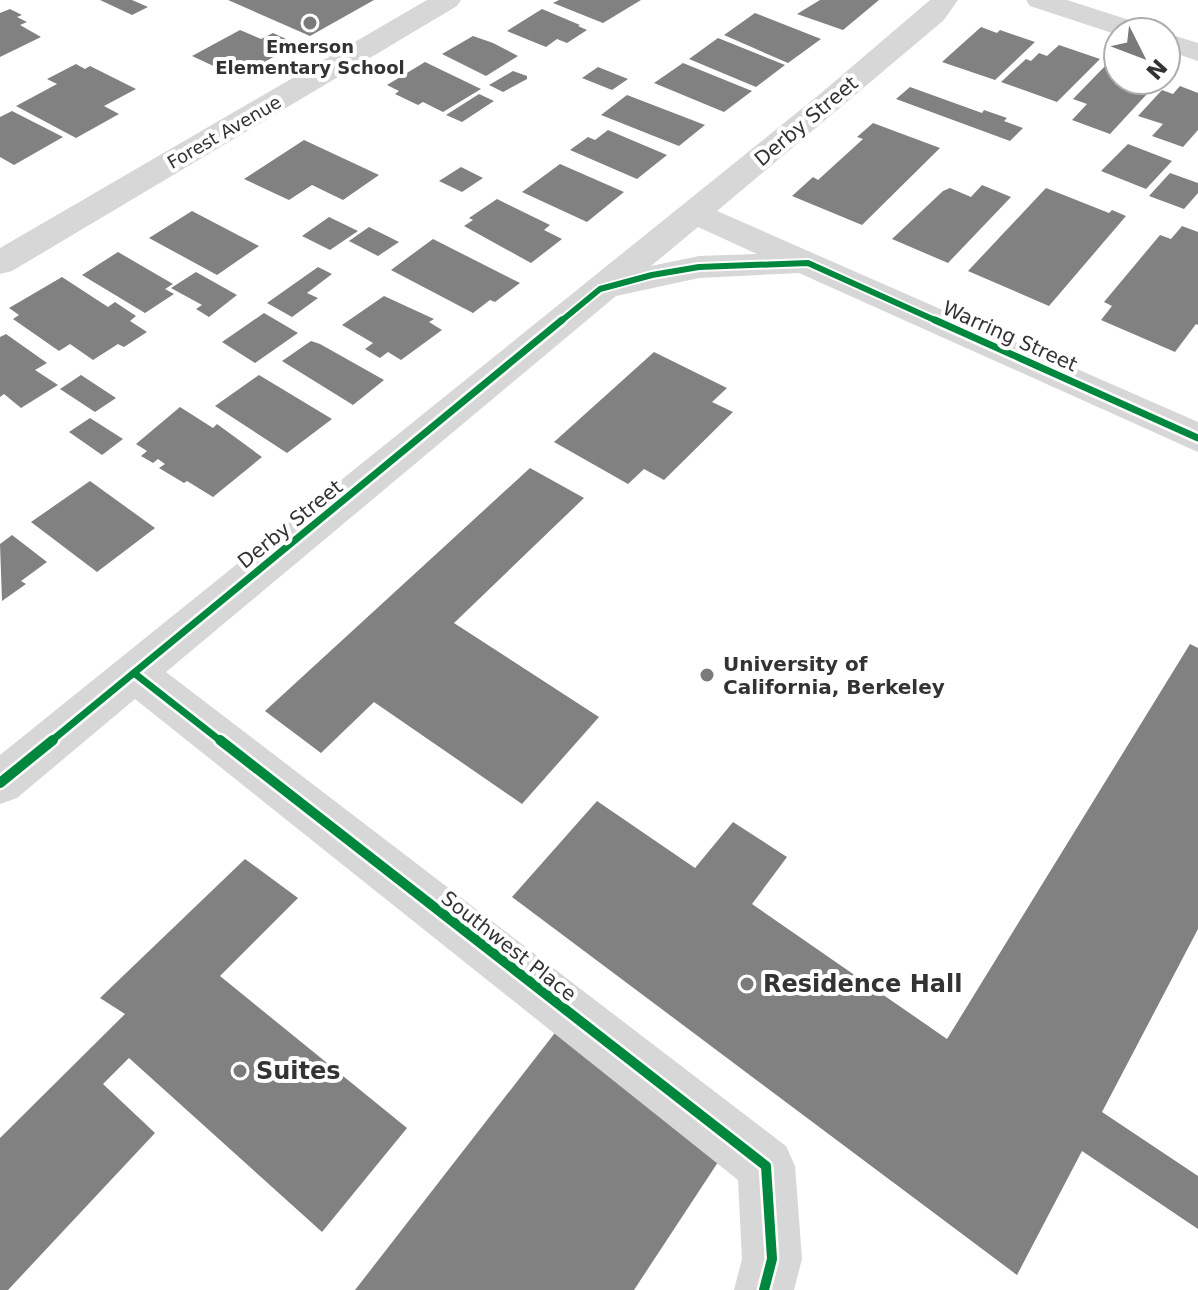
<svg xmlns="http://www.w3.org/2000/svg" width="1198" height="1290" viewBox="0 0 1198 1290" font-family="'DejaVu Sans',sans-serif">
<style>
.building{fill:#818181}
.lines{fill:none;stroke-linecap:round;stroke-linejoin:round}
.minor{fill:#d7d7d7;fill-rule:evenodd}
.cycleway-far2-casing{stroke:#fff;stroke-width:10}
.cycleway-far1-casing{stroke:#fff;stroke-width:12}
.cycleway-casing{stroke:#fff;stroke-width:15}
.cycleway-far2{stroke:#00873e;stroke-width:6}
.cycleway-far1{stroke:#00873e;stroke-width:7}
.cycleway{stroke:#00873e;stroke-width:10}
.poi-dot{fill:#7a7a7a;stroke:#fff;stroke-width:3}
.labels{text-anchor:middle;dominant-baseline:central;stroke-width:8;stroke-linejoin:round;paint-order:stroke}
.far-poi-label{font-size:18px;font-weight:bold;fill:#333;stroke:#fff}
.far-street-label{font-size:18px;fill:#333;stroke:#fff}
.street-label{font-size:20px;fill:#333;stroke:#fff}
.poi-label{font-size:20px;font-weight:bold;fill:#333;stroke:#fff;text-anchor:start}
.near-poi-label{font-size:24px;font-weight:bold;fill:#333;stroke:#fff;text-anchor:start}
</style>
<rect width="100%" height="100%" fill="#fff"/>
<g class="building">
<polygon points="100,0 132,0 148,7 132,15"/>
<polygon points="228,0 374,0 310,36"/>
<polygon points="559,0 641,0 603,23 553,3"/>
<polygon points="820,0 879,0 843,30 797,14"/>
<polygon points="10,9 22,15 17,17 27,22 20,25 41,37 0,57 0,13"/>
<polygon points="542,9 580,25 578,26 587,30 567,43 557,39 546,47 507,31"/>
<polygon points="755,13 821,39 788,63 724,35"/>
<polygon points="981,27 997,33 1000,30 1035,42 995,80 942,62"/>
<polygon points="240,30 261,39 273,33 297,44 237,77 192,56"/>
<polygon points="473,36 493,43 518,56 486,76 442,54"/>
<polygon points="718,38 785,65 756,87 689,59"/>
<polygon points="1059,45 1100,59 1057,102 1001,82 1026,59 1031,61 1039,53 1047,56"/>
<polygon points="425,62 481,89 443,112 423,102 418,105 395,94 399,91 387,85"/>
<polygon points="683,63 752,91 724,112 654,83"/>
<polygon points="1108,63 1118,67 1118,80 1159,81 1110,134 1072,120 1087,104 1073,99"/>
<polygon points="76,64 85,69 90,66 136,89 104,106 119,114 76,138 16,106 57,84 47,79"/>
<polygon points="598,67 628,79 612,90 582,78"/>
<polygon points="513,71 527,76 527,79 503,92 489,85"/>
<polygon points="1180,86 1198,93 1198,130 1183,147 1152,136 1163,124 1138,116 1162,90 1173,94"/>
<polygon points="910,87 982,113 984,110 1007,118 1004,121 1023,128 1010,141 896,99"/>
<polygon points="479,94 494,101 462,122 446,115"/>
<polygon points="627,95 705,125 679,146 601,115"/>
<polygon points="12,111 63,137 14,165 0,157 0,117"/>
<polygon points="873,123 940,148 862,225 792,196 813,177 818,180 863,139 857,137"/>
<polygon points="608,130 667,155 637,179 570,150 588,137 595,140"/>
<polygon points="304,140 379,175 343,200 312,185 289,200 244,179"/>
<polygon points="1128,144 1172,161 1146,189 1101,171"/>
<polygon points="560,164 624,192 587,222 522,192"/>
<polygon points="461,167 483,178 462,192 439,181"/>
<polygon points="1170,173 1198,183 1198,193 1184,209 1149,196"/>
<polygon points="982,185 1011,197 948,263 892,239 943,191 950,188 971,197"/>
<polygon points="1046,188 1109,213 1112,210 1126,216 1049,306 968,271"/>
<polygon points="497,199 550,225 544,230 562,239 531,263 464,226 473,220 469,218"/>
<polygon points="192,211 259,246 217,275 149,238"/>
<polygon points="329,217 358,231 330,250 302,236"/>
<polygon points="1182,226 1198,232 1198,325 1196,324 1175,352 1101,320 1112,306 1104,302 1160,235 1171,239"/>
<polygon points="369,227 399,242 378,256 349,241"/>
<polygon points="433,239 520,283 495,302 490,300 473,313 391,270"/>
<polygon points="118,252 173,284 165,289 174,294 145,313 82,275"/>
<polygon points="318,267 332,274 307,293 318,298 292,317 267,303"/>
<polygon points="196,272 237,295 209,317 196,309 202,305 171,288"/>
<polygon points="62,277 108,307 115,302 136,316 130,321 147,332 124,347 118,344 93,360 70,344 59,351 13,319 19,315 9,308"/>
<polygon points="384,296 434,319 429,322 442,330 401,360 388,352 380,358 365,349 373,343 342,325"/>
<polygon points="264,313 298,333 255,363 222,342"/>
<polygon points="6,334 47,363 35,370 58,385 21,408 4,394 0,397 0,337"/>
<polygon points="311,341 320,344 384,380 353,405 282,361"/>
<polygon points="654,352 727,388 712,402 733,412 664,480 644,469 628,484 554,442"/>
<polygon points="81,375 116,398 95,412 60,389"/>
<polygon points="259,375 332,419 287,453 215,406"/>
<polygon points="180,407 213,428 217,424 262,457 213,497 187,481 184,483 159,468 165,464 158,459 153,463 141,456 147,451 136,444"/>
<polygon points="90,418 123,439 102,455 69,432"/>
<polygon points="530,468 584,498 454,623 599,717 522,804 374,702 321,753 265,711"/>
<polygon points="90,481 155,528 97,572 31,522"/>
<polygon points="12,535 47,562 21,581 26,584 2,601 0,544"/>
<polygon points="1190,644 1198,648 1198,929 1102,1112 1198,1176 1198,1229 1082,1151 1017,1275 512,897 597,801 695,868 733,822 787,857 752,904 947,1039"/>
<polygon points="245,859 298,898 220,976 407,1128 322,1232 129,1058 103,1084 155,1133 8,1290 0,1290 0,1138 125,1014 100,998"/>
<polygon points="561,1025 726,1150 634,1290 355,1290"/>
</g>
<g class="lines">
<g class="minor">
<polygon points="427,0 461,0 457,6 12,271 0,274 0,248"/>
<path d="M930,0H958L944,20L717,211L1198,422V452L799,273L699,278L616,296L166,672L786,1146L795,1166L802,1259L794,1290H734L742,1259L738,1180L135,699L17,798L0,804V755L820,94ZM698,227L757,254L699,256L651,266Z"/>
<polygon points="1026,0 1067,0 1148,26 1152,32 1118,32 1118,35 1030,6"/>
<polygon points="1166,33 1198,43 1198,61 1166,50"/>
</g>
<g class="cycleway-far2-casing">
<polyline id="cycleway-far2" points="560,322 600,289 652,275 699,267 808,263 939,322"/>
</g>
<g class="cycleway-far1-casing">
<g id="cycleway-far1">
<polyline points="935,320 1198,438"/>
<polyline points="134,673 222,742"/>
<polyline points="50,742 562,320"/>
</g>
</g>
<g class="cycleway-casing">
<g id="cycleway">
<polyline points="220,740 766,1166 772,1259 764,1290"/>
<polyline points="0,783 53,740"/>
</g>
</g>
<use href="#cycleway-far2" class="cycleway-far2"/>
<use href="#cycleway-far1" class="cycleway-far1"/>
<use href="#cycleway" class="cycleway"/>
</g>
<g class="poi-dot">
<circle cx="310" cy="23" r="8"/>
<circle cx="707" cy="675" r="8"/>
<circle cx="747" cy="984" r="8"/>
<circle cx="240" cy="1071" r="8"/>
</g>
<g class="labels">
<g class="far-poi-label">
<text x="310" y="46">Emerson<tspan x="310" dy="21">Elementary School</tspan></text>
</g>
<g class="far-street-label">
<text transform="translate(224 132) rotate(-30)">Forest Avenue</text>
</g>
<g class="street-label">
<text transform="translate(806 121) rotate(-40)">Derby Street</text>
<text transform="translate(1010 336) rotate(24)">Warring Street</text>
<text transform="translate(290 524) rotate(-39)">Derby Street</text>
<text transform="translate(509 946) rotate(38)">Southwest Place</text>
</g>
<g class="poi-label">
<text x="723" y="664">University of<tspan x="723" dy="23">California, Berkeley</tspan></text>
</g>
<g class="near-poi-label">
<text x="763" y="984">Residence Hall</text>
<text x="256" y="1071">Suites</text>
</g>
</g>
<g transform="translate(1142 56) rotate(132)"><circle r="38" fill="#ffffff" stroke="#adadad" stroke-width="2"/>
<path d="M0-6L14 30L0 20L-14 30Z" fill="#7a7a7a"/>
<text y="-12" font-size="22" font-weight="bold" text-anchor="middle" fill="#333333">N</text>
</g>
</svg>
